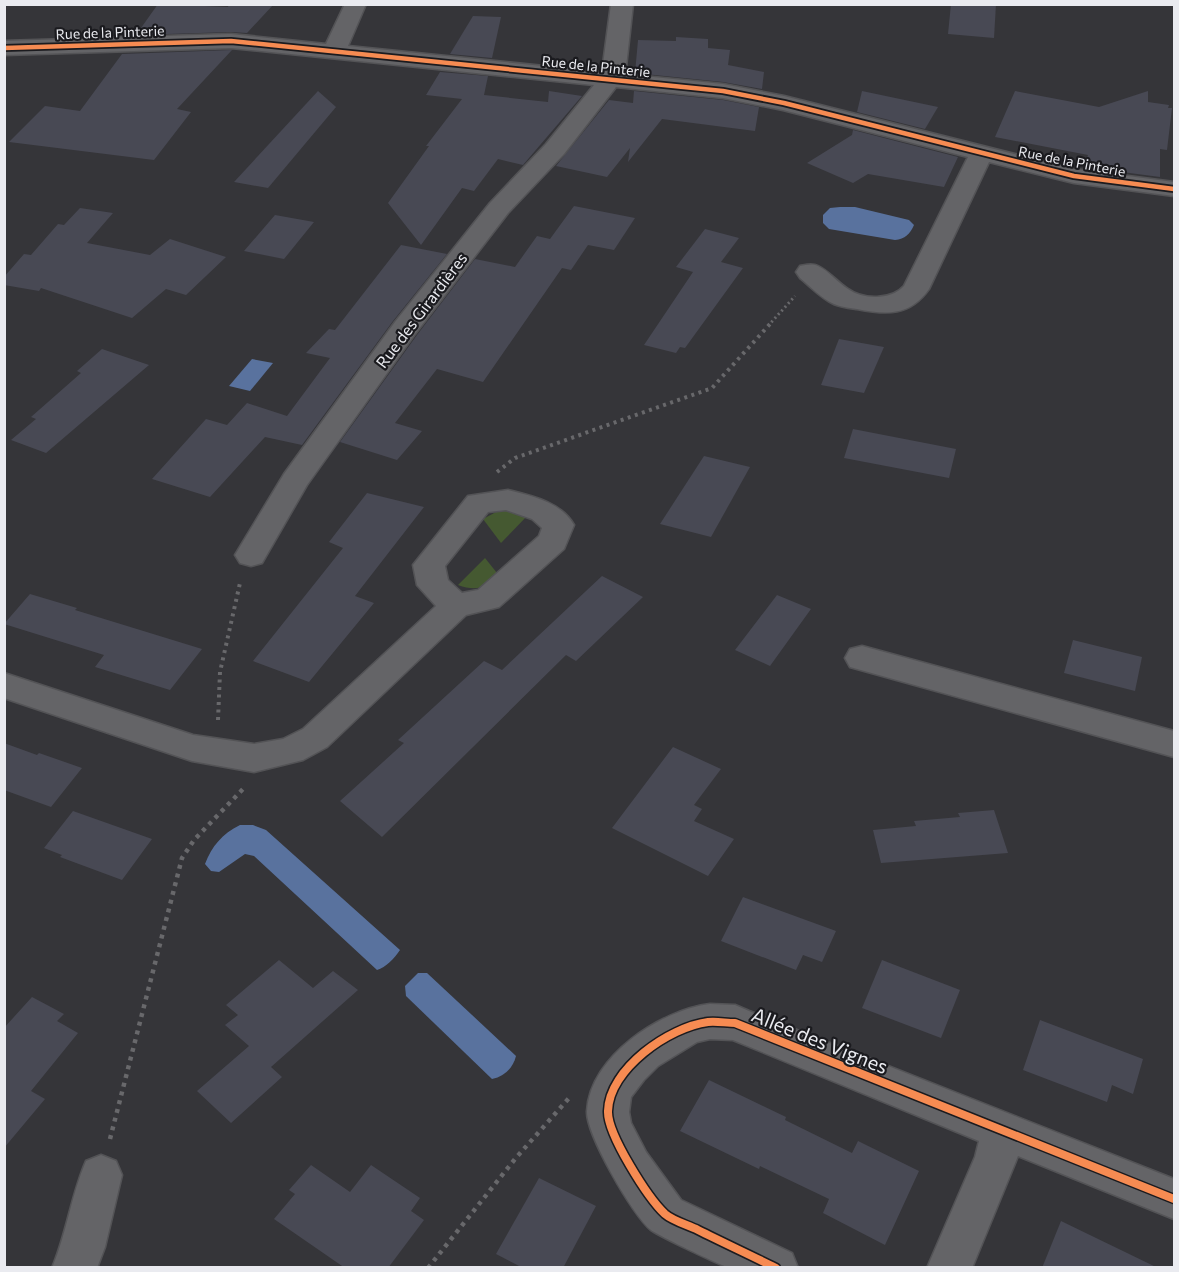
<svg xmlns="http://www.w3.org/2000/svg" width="1179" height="1272" viewBox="0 0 1179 1272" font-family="Commissioner,sans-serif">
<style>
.green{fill:#455931}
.water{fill:#59729e}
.building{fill:#484954}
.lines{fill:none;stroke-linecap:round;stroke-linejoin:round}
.minor-casing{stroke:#535356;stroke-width:3}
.path-far2{stroke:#68686b;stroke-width:3;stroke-dasharray:2 3;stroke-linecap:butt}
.path-far1{stroke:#68686b;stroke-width:4;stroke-dasharray:3 4.5;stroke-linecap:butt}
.path{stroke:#68686b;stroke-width:4.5;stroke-dasharray:4 5;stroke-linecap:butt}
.minor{fill:#646467;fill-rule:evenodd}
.cycleway-far1-casing{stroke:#1b1b1f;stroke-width:8}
.cycleway-casing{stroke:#1b1b1f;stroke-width:11}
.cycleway-far1{stroke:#f68b52;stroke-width:4.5}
.cycleway{stroke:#f68b52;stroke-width:8}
.labels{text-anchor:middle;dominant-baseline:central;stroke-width:4.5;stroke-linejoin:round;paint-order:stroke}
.far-street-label{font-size:14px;fill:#eaebf0;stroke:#1b1b1f}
.street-label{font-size:16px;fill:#eaebf0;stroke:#1b1b1f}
.near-street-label{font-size:20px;fill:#eaebf0;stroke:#1b1b1f}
</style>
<rect width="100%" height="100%" fill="#353539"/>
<g class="green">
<polygon points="504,510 529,514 501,543 483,519 496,512"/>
<path d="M485,558L501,578C486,587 476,592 458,585Z"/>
</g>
<g class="water">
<path d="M840,207H855L909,220L914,225C910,234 905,239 895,240L829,229L823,223V215L830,208Z"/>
<polygon points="252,359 273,363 250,391 229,386"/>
<path d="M240,825H253L266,830L400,950C394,959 386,967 377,970L254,856L245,854L219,872L211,871L205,864C212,846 222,834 240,825Z"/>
<path d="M418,973H427L516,1056C513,1068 505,1076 492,1079L406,996L405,986Z"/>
</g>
<g class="building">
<polygon points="158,4 228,7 229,4 274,4 247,33 231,32 136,35"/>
<polygon points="951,4 996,4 994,38 948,34"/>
<polygon points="473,16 501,17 492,58 450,54"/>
<polygon points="676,37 708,39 708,48 730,50 728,65 764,72 762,89 723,82 635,73 638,40 676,41"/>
<polygon points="232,50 177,109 191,112 154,160 9,142 45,106 80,111 122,54"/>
<polygon points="440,72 488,76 484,95 548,102 549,91 582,96 523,165 498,159 474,191 462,188 421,245 388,203 429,146 426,146 462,99 426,95"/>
<polygon points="318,91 336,107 268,188 234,182"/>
<polygon points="634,91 723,100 759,107 755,131 662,119 628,162 630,148 607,177 556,166 609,100 633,103"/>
<polygon points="862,91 938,107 925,129 857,112"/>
<polygon points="1015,91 1099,107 1148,91 1148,102 1169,105 1168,108 1172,108 1167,150 1160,149 1160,177 1084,167 1088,155 995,137"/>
<polygon points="853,130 958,157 944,187 868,174 853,183 807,163 852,135"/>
<polygon points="574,206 635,218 614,250 588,245 571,270 562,268 483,382 437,369 395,423 422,431 397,460 340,442 417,335 475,259 515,267 537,236 550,239"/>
<polygon points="80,208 113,213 87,243 150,255 170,239 226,257 186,295 166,289 132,318 41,288 39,291 4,285 4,277 24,254 31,255 58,224 64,225"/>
<polygon points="275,215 314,222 284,259 244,251"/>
<polygon points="705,229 739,238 721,262 743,268 685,348 680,347 676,353 644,345 693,272 676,267"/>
<polygon points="401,245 447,254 393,321 302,445 265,437 210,497 152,479 206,419 227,425 247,403 287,416 330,358 306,353 329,329 335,330"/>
<polygon points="839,339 884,347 864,393 821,385"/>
<polygon points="102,349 149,365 46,453 11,440 36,419 31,417 81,373 77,371"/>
<polygon points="853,429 956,449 949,478 844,458"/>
<polygon points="704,456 750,467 711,537 660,524"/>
<polygon points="367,493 424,507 355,596 374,603 309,682 253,661 343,548 329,542"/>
<polygon points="602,576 643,597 576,661 566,655 382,837 340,801 404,743 398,740 484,661 502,670"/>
<polygon points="30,594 77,608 75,610 202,649 170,690 95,667 104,655 4,624"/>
<polygon points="777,595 811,609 770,666 735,650"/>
<polygon points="1073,640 1142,657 1135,691 1064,673"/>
<polygon points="4,743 37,755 39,753 82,768 51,807 4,790"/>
<polygon points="673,747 721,769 694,805 702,809 694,821 734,839 708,876 612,828"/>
<polygon points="994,810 1008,853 881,863 873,830 916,826 914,821 960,817 958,813"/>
<polygon points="73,811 152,839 122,880 60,857 62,855 44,848"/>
<polygon points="743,897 836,931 822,962 803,955 796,970 721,941"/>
<polygon points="279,960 313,988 333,971 358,990 271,1067 282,1077 231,1123 197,1091 249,1046 225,1025 238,1015 226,1005"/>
<polygon points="882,960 960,990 941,1038 862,1008"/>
<polygon points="32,997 64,1014 57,1021 78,1033 31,1091 45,1099 4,1148 4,1028"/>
<polygon points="1040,1020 1143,1059 1133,1094 1112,1085 1107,1102 1023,1070"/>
<polygon points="709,1080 786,1117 785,1120 852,1153 858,1141 919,1171 885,1245 823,1213 829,1199 760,1166 759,1169 680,1131"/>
<polygon points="311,1165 350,1192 371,1165 420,1198 411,1211 424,1220 388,1268 345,1268 274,1219 295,1194 289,1190"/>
<polygon points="539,1178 596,1206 563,1268 523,1268 496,1254"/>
<polygon points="1061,1221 1158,1268 1042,1268"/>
</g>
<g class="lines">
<g class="minor-casing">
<g id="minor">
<path d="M345,4H366L348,46L602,72L611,4H633L626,67L623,74L723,84L784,96L1074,169L1174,182V196L1074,183L989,162L929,289C910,316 887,315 857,309C850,308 841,307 834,304C822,299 810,286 800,278L796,272L800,266C806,265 812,263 818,266C829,271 838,283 848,289C863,300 892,300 904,286L968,157L783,110L723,98L616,87L564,154L508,213L415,334L307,485L262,563L251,566L240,563L235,555L284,474L395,322L490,203L546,144L594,85L231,48L4,55V41L231,34L326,44Z"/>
<path d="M508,490C532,496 561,502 574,525L564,549L499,607L466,615L327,747L303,760L254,772L192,761L4,698V673L193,735L254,744L283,739L303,729L436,606L417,585L413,565L468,496ZM506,510L532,519L542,528L539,536L478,590L462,593L448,580L445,566L488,512Z"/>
<polygon points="862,646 1174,731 1174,757 850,667 845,658 850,649"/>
<path d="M710,1004L735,1005L749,1011L1174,1179V1219L1018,1156L972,1268H927L975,1157L979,1141L733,1040L710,1039L697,1042L658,1066L644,1080L631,1097L629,1112L631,1123L646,1152L681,1200L792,1253L798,1268C776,1268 751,1271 730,1268C722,1266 659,1236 651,1230C633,1216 586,1134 587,1111C590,1056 661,1010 710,1004Z"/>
<path d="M101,1155L116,1161L122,1175L105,1247L97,1268H52C67,1233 71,1195 86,1161Z"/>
</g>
</g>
<polyline class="path-far2" points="768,326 795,296"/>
<g class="path-far1">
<polyline points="497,472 515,458 712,388 770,324"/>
<polyline points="218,720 220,672 240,583"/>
</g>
<g class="path">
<polyline points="110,1139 182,858 194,840 243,789"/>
<polyline points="428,1268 515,1159 569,1098"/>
</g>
<use href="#minor" class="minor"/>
<g class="cycleway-far1-casing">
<polyline id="cycleway-far1" points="4,48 231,41 723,91 784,103 1074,176 1174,189"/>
</g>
<g class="cycleway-casing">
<path id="cycleway" d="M776,1268C750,1255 724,1243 698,1230C688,1225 673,1221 665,1214C648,1198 607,1134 608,1111C609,1069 669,1027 708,1022C717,1021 726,1023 735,1023L1174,1199"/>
</g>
<use href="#cycleway-far1" class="cycleway-far1"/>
<use href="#cycleway" class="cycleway"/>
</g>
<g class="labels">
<g class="far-street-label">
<text transform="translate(110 32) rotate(-2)">Rue de la Pinterie</text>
<text transform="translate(596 66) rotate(6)">Rue de la Pinterie</text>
<text transform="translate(1072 161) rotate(11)">Rue de la Pinterie</text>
</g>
<g class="street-label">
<text transform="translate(421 310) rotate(-53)">Rue des Girardières</text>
</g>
<g class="near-street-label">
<text transform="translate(820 1040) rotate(22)">Allée des Vignes</text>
</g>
</g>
<rect width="1179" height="1272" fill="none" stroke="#eaebf0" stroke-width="12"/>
</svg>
